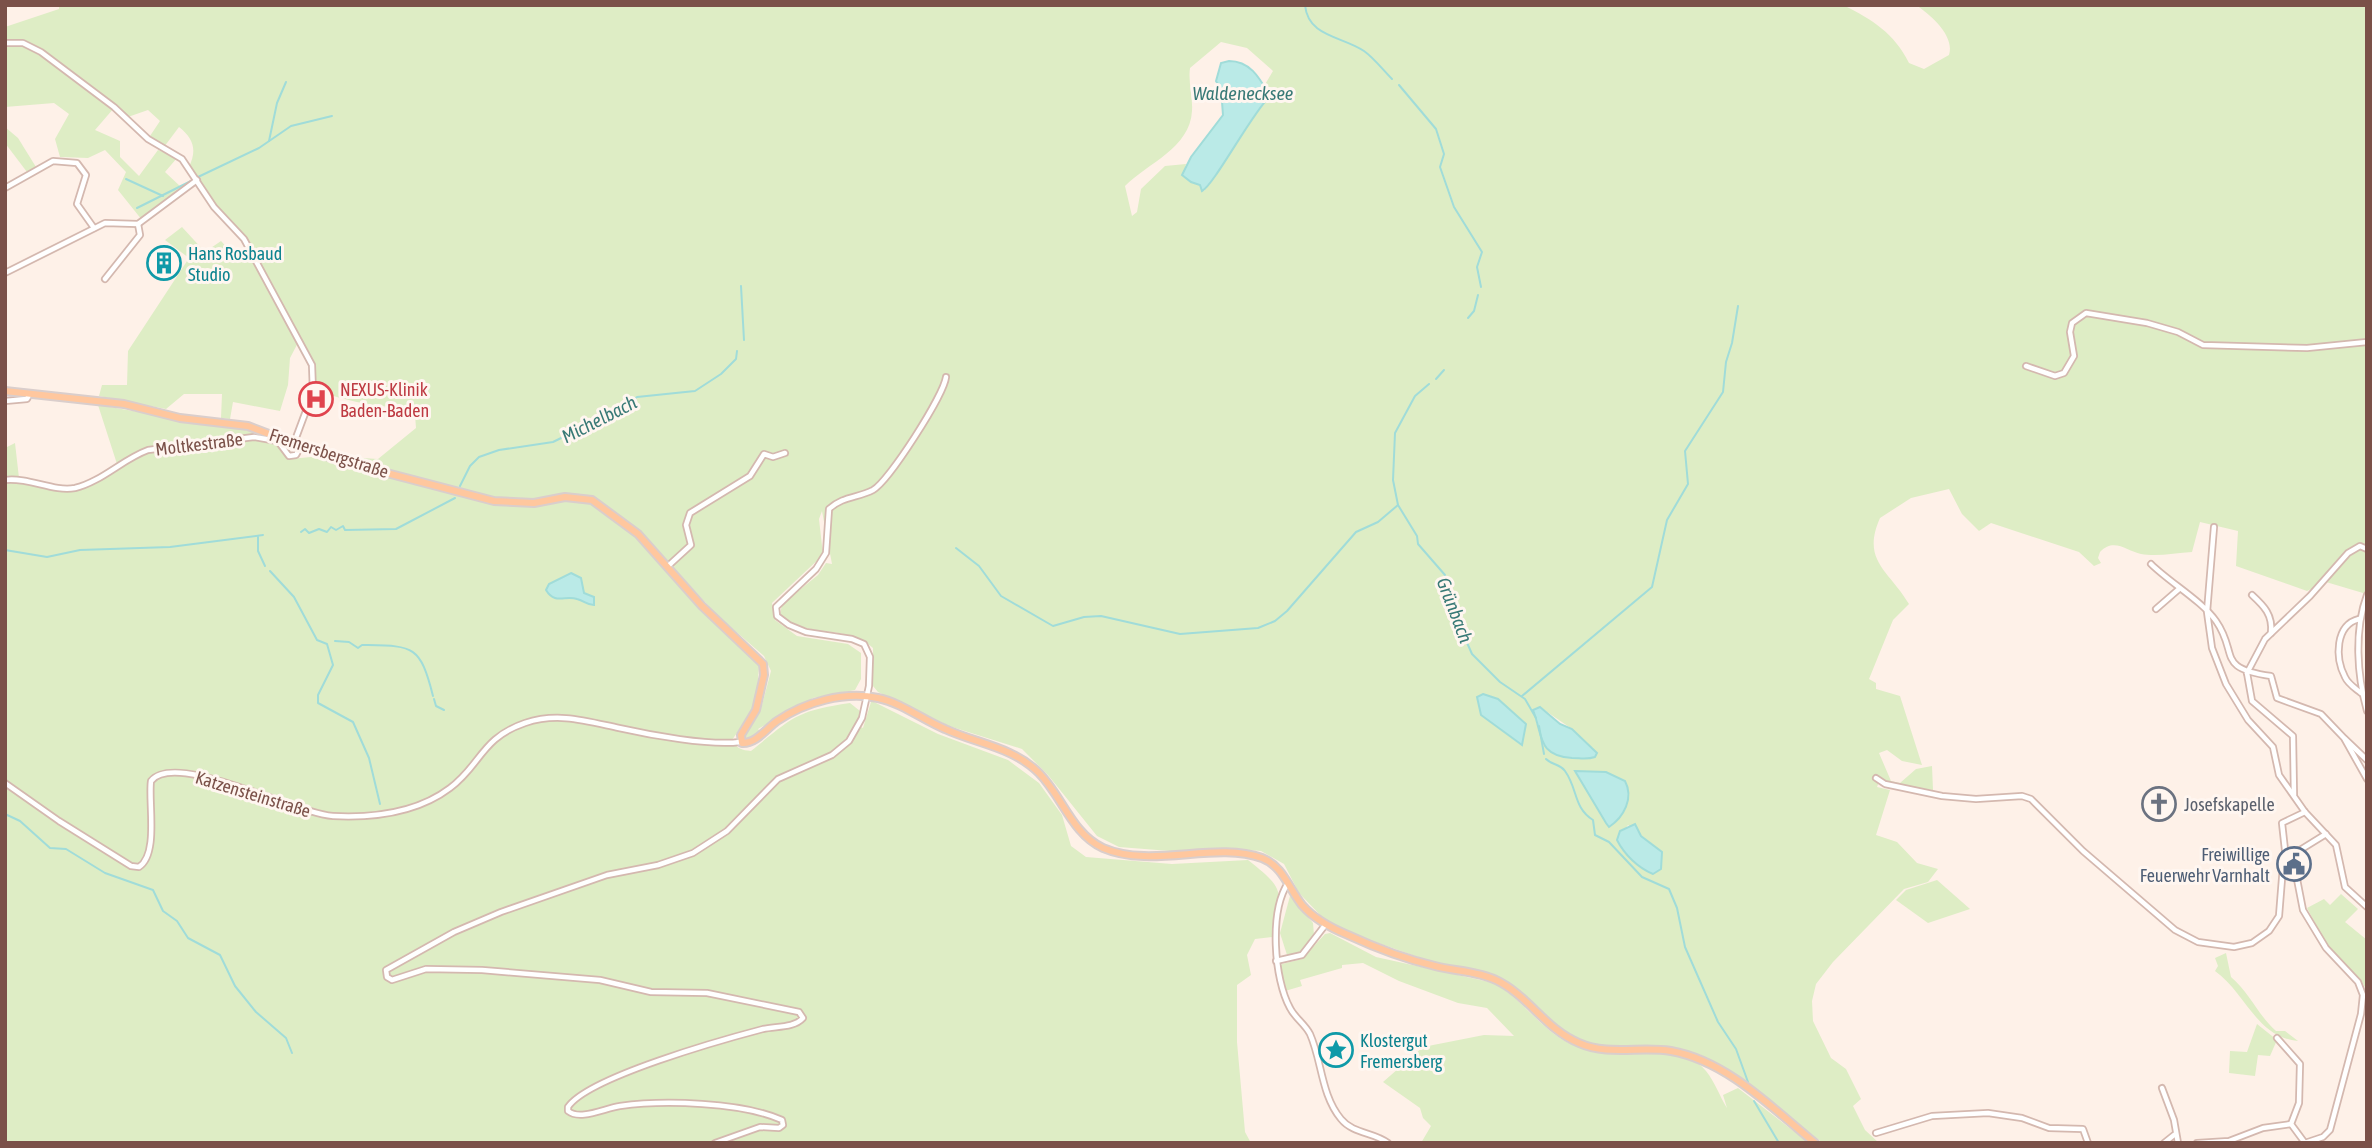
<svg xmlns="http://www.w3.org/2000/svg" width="2372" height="1148" viewBox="0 0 2372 1148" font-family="'Asap Condensed',sans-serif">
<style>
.green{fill:#deedc5;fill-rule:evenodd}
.water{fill:#baeae7;stroke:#a0dcd9;stroke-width:2}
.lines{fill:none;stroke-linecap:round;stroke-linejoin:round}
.stream{stroke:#a0dcd9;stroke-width:2}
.minor-casing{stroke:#d4b8af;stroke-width:8}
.major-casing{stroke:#dacecc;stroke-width:10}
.minor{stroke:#fff;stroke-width:4.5}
.major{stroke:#ffc79e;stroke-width:6}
.labels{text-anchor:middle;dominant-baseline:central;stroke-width:6;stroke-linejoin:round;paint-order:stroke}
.culture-label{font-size:18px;fill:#0d838f;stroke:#fff6f0;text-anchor:start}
.health-label{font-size:18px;fill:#be3a42;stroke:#fff6f0;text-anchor:start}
.street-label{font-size:18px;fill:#7b5149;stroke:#fff6f0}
.worship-label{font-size:18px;fill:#5b616d;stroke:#fff6f0;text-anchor:start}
.service-label{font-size:18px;fill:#4e5e75;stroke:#fff6f0;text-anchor:end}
.water-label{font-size:19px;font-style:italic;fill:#387976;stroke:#fff6f0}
</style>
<rect width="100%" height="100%" fill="#fef1e8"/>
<g class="green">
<path d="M59,5H1843C1873,20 1894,33 1909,63L1924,69L1949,55C1955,36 1931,15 1916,5H2367V598L2363,593L2326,582L2307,591L2236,566L2238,531L2200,522L2192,552C2176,553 2156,557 2141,554C2127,551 2114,537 2100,552L2098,558L2101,563L2094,566L2079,552L1991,523L1979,531L1962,514L1949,489L1911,498L1880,518C1861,561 1889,570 1909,604L1893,620L1869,679L1876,683V689L1900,696L1922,765L1902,761L1887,750L1879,753L1891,781L1900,783L1916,769L1932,766L1933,790L1879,782L1877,787L1890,790L1876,835L1897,842L1917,863L1938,869L1928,882L1904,889L1833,962L1816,984L1812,1001L1813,1021L1831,1058L1846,1069L1861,1099L1853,1106L1865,1130L1879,1143H1823L1737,1077L1701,1055L1678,1048H1605L1583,1042L1563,1032L1497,976L1435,963L1347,932L1325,920L1299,893L1284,864L1261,851L1226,848L1183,852L1119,847L1097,836L1048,775L1022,749L949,726L878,692L873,686V648C849,624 807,639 780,615L782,604L818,575L826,563L832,564L822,511L819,519L823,555L772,603L775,620L797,636L848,644L861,653V679L855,690L813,698L758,729L760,731L748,739L744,735L762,705L771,671L764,656L718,616L678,573L671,576L759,666L757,693L750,714L732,740C737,749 742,750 751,751C793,717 796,711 850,703L860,711L857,725L863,728L871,702H874L938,734L1008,760L1039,783L1062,815L1071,846L1086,857L1172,864L1248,860C1286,890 1282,890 1273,937L1255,939L1247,955L1251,975L1237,985V1042L1245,1132L1251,1143H5V448L15,443L19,478C70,488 72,494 117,464L98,405L262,433L263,441L274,443L290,459L311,457L417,485L425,479L345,462L346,457L378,459L416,428L415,415C392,404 384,408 362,403C345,400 331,394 313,392C315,374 310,355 300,339L290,358L288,385L280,411L233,402L230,419L221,418L222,394H184L166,409L99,396L102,385H127L128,351L189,258L165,240L182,227L205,252L221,241L233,254L246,248L252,256L247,243L220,214L189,167C197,150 194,139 179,127L164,147L150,136L160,121L148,110L125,118L114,108L95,130L120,141V157L139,176L158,150L177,158L165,172L182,188L142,220L118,190L126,172L105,150L88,158L60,157L55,139L69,114L54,103L5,107V27L59,9ZM1221,42L1247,48L1273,71L1264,86L1270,96L1255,110L1204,191L1201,185L1191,182L1184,171L1186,164L1165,166L1141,189L1137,212L1132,216L1125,186C1148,163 1190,148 1192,111C1193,96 1188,83 1190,68ZM1477,697L1504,704L1511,714L1519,717L1521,745L1481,715ZM1540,707L1572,729L1597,753L1591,759L1565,758L1543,745L1533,710ZM1628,825L1655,846L1642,869L1622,850L1617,840Z"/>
<polygon points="5,127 18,138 36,167 27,172 5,143"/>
<polygon points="1937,880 1970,909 1928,923 1896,900 1906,890"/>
<polygon points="2341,894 2358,909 2345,922 2367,940 2367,991 2361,980 2328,947 2307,908 2324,899 2330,905"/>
<polygon points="1290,896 1313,923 1314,935 1300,953 1287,955 1280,933"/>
<path d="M1330,933L1376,957L1494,983C1524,1000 1541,1031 1573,1045C1609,1059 1685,1042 1706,1071C1715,1082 1720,1097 1727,1108L1723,1095L1738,1088L1809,1143H1421L1431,1126L1423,1118L1420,1108L1383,1082L1423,1047L1484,1035L1514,1036L1487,1008L1458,1003L1399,981L1363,963L1342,965V968L1300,980L1302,986L1285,991L1279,969L1282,964L1302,959L1325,934Z"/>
<path d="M2226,953L2231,977C2249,992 2258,1015 2276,1031H2285L2298,1041C2256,1037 2246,993 2215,971L2218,966L2215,958Z"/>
<polygon points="2257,1024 2277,1040 2270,1056 2258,1055 2255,1076 2229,1073 2230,1051 2247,1052"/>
</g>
<g class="water">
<path d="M1229,61C1251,61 1260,79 1270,96C1252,113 1214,185 1202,191L1200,185L1191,182L1182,175L1191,157L1223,115L1221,89L1216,81L1221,63Z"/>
<path d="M571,573L581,578L584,593L594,597V605C586,605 585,601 577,599C565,595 555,605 546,590L549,584Z"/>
<polygon points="1483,694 1498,699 1526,724 1522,745 1481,715 1477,697"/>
<path d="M1540,707L1560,724L1572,729L1597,753L1595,757C1587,760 1580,758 1572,758C1537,756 1543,735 1533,710Z"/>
<path d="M1575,771L1606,772L1625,781C1634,798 1624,817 1609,827L1606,823Z"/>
<path d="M1635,824L1641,836L1662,852L1661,869L1653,874C1638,868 1624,854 1617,840L1620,831Z"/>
</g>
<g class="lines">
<g class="stream">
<path d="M1305,5C1308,37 1342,36 1364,51C1374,58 1383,70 1392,79"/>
<polyline points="1399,85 1436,129 1444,154 1440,167 1454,207 1482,252 1477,267 1481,287"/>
<polyline points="269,141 277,103 286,82"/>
<polyline points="198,177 259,148 291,126 332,116"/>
<polyline points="126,179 163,196"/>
<polyline points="137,208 193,180"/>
<polyline points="741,286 744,340"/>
<polyline points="1468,318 1474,311 1478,295"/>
<polyline points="1436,379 1444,370"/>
<polyline points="1429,384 1415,396 1395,433 1393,480 1398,505 1417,536 1418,544 1445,575 1453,611 1472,654 1500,682 1525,699 1536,718"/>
<polyline points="460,486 470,466 479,457 499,450 553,442 616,411 637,397 695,391 721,374 736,359 737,351"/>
<polyline points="301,532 305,529 309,533 319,529 327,532 331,527 336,530 343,526 345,530 396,529 455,498"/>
<polyline points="258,537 258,551 265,566"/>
<polyline points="956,548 979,566 1001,596 1053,626 1084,617 1101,616 1180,634 1258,628 1275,621 1287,611 1356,532 1378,522 1398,505"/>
<polyline points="5,550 47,557 80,550 170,547 263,535"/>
<polyline points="270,571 294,597 317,640 327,644 333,665 318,695 318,703 353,722 369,758 380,804"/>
<path d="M335,641L349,642L358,648L362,645C413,646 420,644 433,696"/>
<polyline points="1522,696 1652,587 1667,520 1688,484 1685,451 1723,392 1726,362 1732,343 1738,306"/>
<polyline points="434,699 436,706 444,710"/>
<polyline points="1539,726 1544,754"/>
<path d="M1546,759C1552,765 1560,764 1565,771C1578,789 1573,807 1593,820L1595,835L1609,842L1642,877L1669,889L1677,908L1685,947L1718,1022L1736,1049L1748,1082"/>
<polyline points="5,814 20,821 50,848 66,849 105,873 153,890 163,911 177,921 188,938 220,955 235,986 256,1012 286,1038 292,1053"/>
<polyline points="1754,1101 1779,1143"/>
</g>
<g class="minor-casing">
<g id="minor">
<polyline points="5,43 23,43 41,52 114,107 148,139 182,159 214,207 244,239 312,365 313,392 294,443"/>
<polyline points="5,188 53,161 77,163 86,175 77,204 94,228"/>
<polyline points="5,273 105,223 138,224 197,180"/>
<polyline points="105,279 140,235 138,224"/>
<polyline points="2026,366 2055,376 2064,373 2074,356 2070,332 2072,323 2086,313 2147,323 2178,332 2203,345 2307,348 2367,342"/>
<polyline points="5,401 27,399 29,395"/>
<polyline points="277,440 289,456 296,455 301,446"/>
<path d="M5,480C29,477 53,492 75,488C101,482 123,459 148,450L254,437L277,441"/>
<polyline points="2214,527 2207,612 2212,648 2226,684 2248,720 2273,747 2279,775 2305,812 2336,845 2345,887 2367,907"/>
<path d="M2151,564C2169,582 2202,601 2216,621C2239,654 2215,668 2271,676L2277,698L2321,714L2344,738L2367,779"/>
<polyline points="667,567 691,545 686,525 690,513 750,476 764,454 773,457 785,453"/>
<path d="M2252,595C2264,606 2273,615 2271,633"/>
<path d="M2367,595C2354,630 2357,675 2367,711"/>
<polyline points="2156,609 2179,589"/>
<path d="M2359,619C2335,625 2335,658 2345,677C2348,684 2355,688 2361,693"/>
<polyline points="2247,673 2265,639 2310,596 2348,553 2360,546 2367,549"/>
<polyline points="2247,673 2252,701 2293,736 2294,795"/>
<polyline points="2345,739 2367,760"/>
<polyline points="1876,778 1885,784 1942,796 1976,799 2022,796 2031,799 2083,851 2175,930 2198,942 2234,947 2252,943 2269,931 2279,916 2283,866 2286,859"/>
<path d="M5,783L59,821L131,866L139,867C159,854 148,802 151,781C175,750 296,814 333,816C373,818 417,813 450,788C481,765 481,738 525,723C558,712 586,721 619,728C650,735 710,746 740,742"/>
<polyline points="2287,858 2326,834"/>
<path d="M1288,883C1269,912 1274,979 1290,1008C1295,1018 1305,1024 1310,1034C1322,1061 1321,1095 1341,1119C1353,1134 1374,1132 1388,1143"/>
<polyline points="1276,961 1302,955 1326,924"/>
<polyline points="2277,1038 2300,1064 2299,1103 2291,1124 2305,1143"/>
<polyline points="2162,1088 2174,1120 2178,1143"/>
<polyline points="1876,1133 1932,1116 1988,1113 2022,1118 2049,1128 2083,1129 2088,1143"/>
<path d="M715,1143L760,1127L779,1128L783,1125L782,1120C742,1102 663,1100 620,1106C605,1108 580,1121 568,1111V1107C588,1077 725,1039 763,1029C776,1026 794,1028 803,1018L799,1012L707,993L651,992L600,980L482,970L426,969L392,980L387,977L386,970L454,932L501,912L607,875L658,865L693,853L727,831L778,779L832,755L849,741L862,718L869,686L870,657L864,644L852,639L806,632L789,625L777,616L776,607L816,569L826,553L829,509C843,496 858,498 873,490C889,481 944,395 946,377"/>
<polyline points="2164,1143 2174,1135"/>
<polyline points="2197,1143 2229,1141 2263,1128 2291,1124"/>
<polyline points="2305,1143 2323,1137 2330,1130 2361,1014 2363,995 2358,982 2326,948 2303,910 2296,874 2286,859 2282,823 2305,812"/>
</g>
</g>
<g class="major-casing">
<path id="major" d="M5,391L124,404L180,418L248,426L337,460L494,501L534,503L565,497L592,500L638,534L702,606L763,664L764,675L756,710L741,735L742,743C756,744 767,728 777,721C805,702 844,691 878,698C902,703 923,720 945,729C978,744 1013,747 1039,773C1062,796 1072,834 1103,848C1152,869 1215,841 1262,858C1283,866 1289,889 1302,905C1314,919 1331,928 1348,935C1376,948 1405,959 1435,966C1454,971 1478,971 1496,980C1528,995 1545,1029 1579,1043C1608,1056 1640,1046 1671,1051C1727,1061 1772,1108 1815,1143"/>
</g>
<use href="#minor" class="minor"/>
<use href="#major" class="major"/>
</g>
<defs>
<g id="building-ring" transform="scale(1.75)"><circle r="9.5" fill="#fff6f0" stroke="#0f9aa8" stroke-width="1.5"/><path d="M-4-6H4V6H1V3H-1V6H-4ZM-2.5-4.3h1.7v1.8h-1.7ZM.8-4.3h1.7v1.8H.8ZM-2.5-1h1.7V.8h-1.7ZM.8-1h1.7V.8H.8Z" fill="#0f9aa8"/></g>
<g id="hospital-ring" transform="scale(1.75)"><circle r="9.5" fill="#fff6f0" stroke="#e0444e" stroke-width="1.5"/><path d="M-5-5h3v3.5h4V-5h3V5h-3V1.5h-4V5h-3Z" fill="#e0444e"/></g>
<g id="church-ring" transform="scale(1.75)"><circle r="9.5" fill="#fff6f0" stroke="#6b7280" stroke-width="1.5"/><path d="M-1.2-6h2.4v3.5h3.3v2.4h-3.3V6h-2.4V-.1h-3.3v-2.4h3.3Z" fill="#6b7280"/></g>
<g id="civic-ring" transform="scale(1.75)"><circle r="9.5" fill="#fff6f0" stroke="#5c6f8a" stroke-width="1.5"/><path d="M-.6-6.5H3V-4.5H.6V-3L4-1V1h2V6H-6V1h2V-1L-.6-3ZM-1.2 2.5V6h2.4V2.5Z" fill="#5c6f8a"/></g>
<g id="sight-ring" transform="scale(1.75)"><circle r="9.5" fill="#fff6f0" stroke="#0f9aa8" stroke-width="1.5"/><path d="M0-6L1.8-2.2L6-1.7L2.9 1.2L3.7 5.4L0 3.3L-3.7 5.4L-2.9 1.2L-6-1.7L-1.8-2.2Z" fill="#0f9aa8"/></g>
</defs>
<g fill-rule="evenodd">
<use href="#building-ring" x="164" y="263"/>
<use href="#hospital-ring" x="316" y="399"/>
<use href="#church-ring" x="2159" y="804"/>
<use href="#civic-ring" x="2294" y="864"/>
<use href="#sight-ring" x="1336" y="1050"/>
</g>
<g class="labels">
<g class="culture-label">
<text x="188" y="253">Hans Rosbaud<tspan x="188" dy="21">Studio</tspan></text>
<text x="1360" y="1040">Klostergut<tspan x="1360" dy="21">Fremersberg</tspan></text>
</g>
<g class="health-label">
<text x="340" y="389">NEXUS-Klinik<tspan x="340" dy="21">Baden-Baden</tspan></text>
</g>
<g class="street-label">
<text transform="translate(199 444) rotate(-7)">Moltkestraße</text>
<text transform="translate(329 453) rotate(18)">Fremersbergstraße</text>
<text transform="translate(253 794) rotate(17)">Katzensteinstraße</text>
</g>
<g class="worship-label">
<text x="2184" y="804">Josefskapelle</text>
</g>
<g class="service-label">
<text x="2270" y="854">Freiwillige<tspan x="2270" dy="21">Feuerwehr Varnhalt</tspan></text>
</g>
<g class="water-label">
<text x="1243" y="93">Waldenecksee</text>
<text transform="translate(599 419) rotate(-27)">Michelbach</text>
<text transform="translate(1455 610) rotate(69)">Grünbach</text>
</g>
</g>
<rect width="2372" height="1148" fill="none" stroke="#7b5149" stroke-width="14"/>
</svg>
